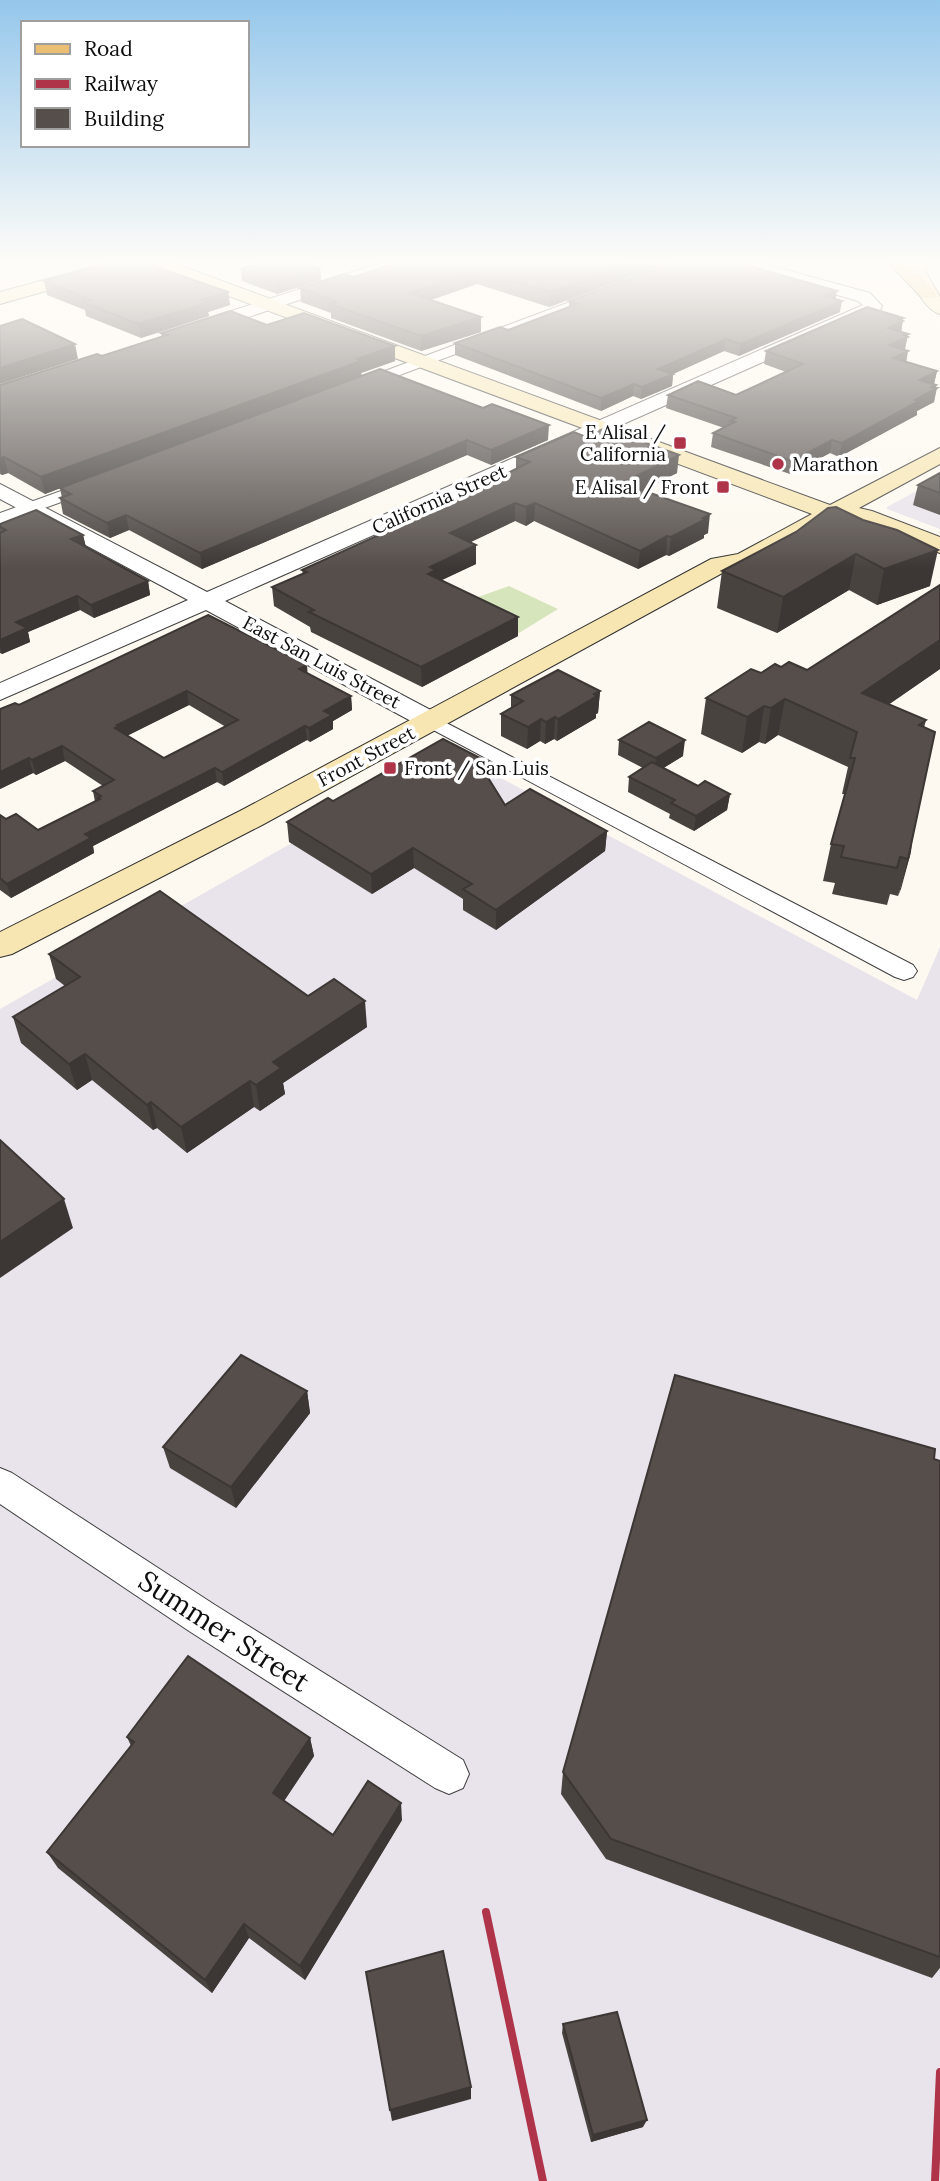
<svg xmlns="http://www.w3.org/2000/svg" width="940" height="2181" viewBox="0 0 940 2181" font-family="Lora,serif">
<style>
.industrial{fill:#e9e3eb}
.green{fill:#d7e5bd}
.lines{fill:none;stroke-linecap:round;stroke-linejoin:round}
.minor-casing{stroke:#414141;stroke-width:2}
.tertiary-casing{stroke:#414141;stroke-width:2}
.secondary-casing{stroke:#303030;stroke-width:2}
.primary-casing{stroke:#1f1f1f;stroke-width:2}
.minor{fill:#fff;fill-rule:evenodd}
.tertiary{fill:#fff;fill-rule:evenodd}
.secondary{fill:#f7e6b2;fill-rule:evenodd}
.primary{fill:#eabe73;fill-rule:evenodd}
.rail{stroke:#af344a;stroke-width:8}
.wall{fill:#494340;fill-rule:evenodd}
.shaded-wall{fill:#3c3734}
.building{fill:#554e4b;stroke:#3c3734;stroke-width:2;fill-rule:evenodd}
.poi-dot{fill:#af344a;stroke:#fff;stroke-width:2.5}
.labels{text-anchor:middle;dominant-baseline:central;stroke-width:7;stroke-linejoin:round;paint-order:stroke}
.far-poi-label{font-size:19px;fill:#0e0e0e;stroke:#fff;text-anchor:end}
.far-street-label{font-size:19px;fill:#0e0e0e;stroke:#fff}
.near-street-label{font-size:28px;fill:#0e0e0e;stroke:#fff}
</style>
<rect width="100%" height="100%" fill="#fdf9f0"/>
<g class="industrial">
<polygon points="940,478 940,529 887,509 887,507"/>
<polygon points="452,752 917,1000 940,947 940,2181 0,2181 0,1009"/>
</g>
<polygon class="green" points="509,586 558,609 519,633 465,609 475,604 478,597"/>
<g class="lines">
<g class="minor-casing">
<g id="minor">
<polygon points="602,290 609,294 607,297 360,390 350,390 348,387 350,384"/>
<polygon points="97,478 103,479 105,483 103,487 0,524 0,513"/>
<polygon points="431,715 913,965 917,971 913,977 904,980 895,977 424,725 420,721 424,717"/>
<polygon points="0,1468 12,1473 215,1605 463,1760 469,1774 463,1788 449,1794 435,1788 189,1631 0,1504"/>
</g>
</g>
<g class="tertiary-casing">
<g id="tertiary">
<polygon points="377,264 401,264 399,267 200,333 188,333 185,329 188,325"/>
<polygon points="739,264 764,264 870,293 882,306 880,310 225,601 440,715 444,721 440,727 431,729 422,727 206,610 0,700 0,683 188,600 0,499 0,484 207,592 863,305 858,301 741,267"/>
</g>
</g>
<g class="secondary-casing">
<g id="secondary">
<polygon points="102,264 130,264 127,268 0,304 0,292"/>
<polygon points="151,264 176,264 830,505 940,448 940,464 859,508 872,511 940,537 940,553 860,523 835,521 753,566 726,571 262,825 12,954 0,957 0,932 240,811 711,559 738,554 812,514 154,268"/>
<path d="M910,264H928L925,271L940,297V314C923,309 915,285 907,271Z"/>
</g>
</g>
<g class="primary-casing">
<polygon id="primary" points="890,264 909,264 934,290 937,294 934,298 922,298"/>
</g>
<use href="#minor" class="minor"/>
<use href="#tertiary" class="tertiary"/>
<use href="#secondary" class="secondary"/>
<use href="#primary" class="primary"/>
<g class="rail">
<polyline points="486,1912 543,2181"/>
<polyline points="935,2181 940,2072"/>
</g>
</g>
<g class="wall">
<polygon points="393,264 665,264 549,307 477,284 431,300 481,332 421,351 331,318 331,313 301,302 300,288 354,277"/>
<polygon points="320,268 321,280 277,294 242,281 241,269"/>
<polygon points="44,281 228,292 230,305 208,312 209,316 141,338 86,316 85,310 47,295"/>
<polygon points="835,299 840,312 739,356 724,351 673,374 672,386 641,399 633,396 601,411 455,355 455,343 508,330 569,307 569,301"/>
<polygon points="903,320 901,332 908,334 905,349 904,350 906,362 937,371 934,384 936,388 934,402 917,411 917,415 839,457 830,453 790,474 711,447 713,433 724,428 666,408 668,395 736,395 786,372 764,364 766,351"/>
<polygon points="267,325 395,346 395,361 361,373 362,376 548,440 491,465 467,455 202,569 129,530 110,538 63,514 60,498 62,498 60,488 45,494 8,473 2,475 0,474 0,385 102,356 162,337 161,333"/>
<polygon points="516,457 677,473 643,490 708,533 704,535 704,538 669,556 666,555 638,569 534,521 526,526 515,521 470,542 476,564 441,580 518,617 518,636 422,687 311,632 310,627 274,606 272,587 303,574 302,570 481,488 481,486 516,469"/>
<polygon points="940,473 940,515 913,505 918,485"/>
<polygon points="828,508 930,586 877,605 849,590 777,633 717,608 722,571 796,532"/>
<polygon points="0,524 83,535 86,547 148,581 150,595 94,618 80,610 28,632 30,642 2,654 0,653"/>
<path d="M307,665V673L351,696L352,710L333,721V729L310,742L307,740L224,786L217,782L93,846L94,853L11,898L0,890V815L6,819L38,830L95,802L93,791L103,786L65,761L36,775L33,773L0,789L19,705ZM189,705L226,727L164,758L127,736Z"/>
<polygon points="781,667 807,670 940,669 889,704 926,720 924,728 911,852 898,896 890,894 887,905 832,894 835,883 823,881 831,844 845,794 842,794 848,767 778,735 765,744 759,742 742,753 701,734 706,698 761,673"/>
<polygon points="600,691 598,713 596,714 596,718 557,741 554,739 545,744 540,741 527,749 501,736 501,714 511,708 511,695"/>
<polygon points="619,740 683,756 663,768 698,786 730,794 727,810 694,831 669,818 670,814 628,792 629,777 643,768 618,755"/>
<polygon points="490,780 505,805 607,831 605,851 496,930 463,910 463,899 414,868 372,894 289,842 287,822 333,801"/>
<polygon points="49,954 308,996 367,1027 283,1083 285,1094 260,1111 254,1107 187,1153 157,1128 153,1130 92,1080 77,1090 21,1043 13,1017 65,986 56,979"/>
<polygon points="307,1391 310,1413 236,1508 170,1468 163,1447"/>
<polygon points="934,1459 940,1461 940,1968 932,1978 606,1859 561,1794 563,1772"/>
<polygon points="127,1737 310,1738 314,1756 284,1801 333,1835 402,1820 305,1980 249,1938 212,1993 58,1868 47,1852 131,1746"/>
<polygon points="563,2024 643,2127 591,2142 562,2033"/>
</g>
<g class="shaded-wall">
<polygon points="628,264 665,264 549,307 550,292"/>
<polygon points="320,268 321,280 277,294 276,282"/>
<polygon points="477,270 477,284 410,307 410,293"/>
<polygon points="837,291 835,302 824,296"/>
<polygon points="228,292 230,305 208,312 209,316 141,338 138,324 201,300"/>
<polygon points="842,301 840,312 739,356 741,344"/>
<polygon points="481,317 481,332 421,351 421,336"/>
<polygon points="903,318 901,333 888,328 899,319"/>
<polygon points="908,334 905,349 887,358 889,345"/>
<polygon points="726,339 724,351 673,374 672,386 641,399 642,387 658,369"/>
<polygon points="75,344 78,359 0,384 0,368"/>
<polygon points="395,346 395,361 361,373 362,376 45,494 41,477"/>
<polygon points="908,351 906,364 893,358"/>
<polygon points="937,371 934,384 920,380"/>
<polygon points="634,384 633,396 601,411 601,398"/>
<polygon points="936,385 935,389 937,388 934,402 917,411 917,415 839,457 842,443 915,400"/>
<polygon points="549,425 548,440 491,465 491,450"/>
<polygon points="467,440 467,455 202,569 200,553"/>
<polygon points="832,440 830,453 790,474 792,461"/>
<polygon points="679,455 677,473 621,501 622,483"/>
<polygon points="4,457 8,473 2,475 0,468 0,458"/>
<polygon points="515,503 515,521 450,552 450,533"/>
<polygon points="535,503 534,521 526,526 526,507"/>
<polygon points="710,514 708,533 704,535 704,538 669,556 671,537"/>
<polygon points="126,515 129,530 110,538 107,523"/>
<polygon points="83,535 86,548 71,539"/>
<polygon points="667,536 666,555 638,569 640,551"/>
<polygon points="476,545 476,564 436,583 428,574 430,567"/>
<polygon points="938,550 930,586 877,605 884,569"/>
<polygon points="856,554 849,590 777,633 783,597"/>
<polygon points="148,581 150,595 94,618 91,605"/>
<polygon points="77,596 80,610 28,632 30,642 2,654 0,646 0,640 16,622"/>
<polygon points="518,617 518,636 422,687 421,667"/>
<polygon points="940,640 940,669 855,728 862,693"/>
<polygon points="307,665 308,679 299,669"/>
<polygon points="187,691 189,705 122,738 115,728 117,725"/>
<polygon points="600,691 598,713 596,714 596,718 557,741 558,719"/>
<polygon points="351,696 352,710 333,721 333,729 310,742 309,728 324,711"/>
<polygon points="785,699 778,735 765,744 771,708"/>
<polygon points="764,706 759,742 742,753 747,717"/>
<polygon points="555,717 554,739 545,744 546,722"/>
<polygon points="541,719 540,741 527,749 528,727"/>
<polygon points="305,726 307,740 224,786 222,772"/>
<polygon points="685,740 683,756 654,774 656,758"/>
<polygon points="62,746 65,761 36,775 32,760"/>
<polygon points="29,758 33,773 0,789 0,772"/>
<polygon points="490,763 490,783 482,768"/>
<polygon points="215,768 217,782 93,846 94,853 11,898 7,884 85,834"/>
<polygon points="730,794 727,810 694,831 696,816"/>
<polygon points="607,831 605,851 496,930 496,910"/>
<polygon points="413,848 414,868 372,894 371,874"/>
<polygon points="911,852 901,889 898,896 908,859"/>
<polygon points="365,1001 367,1027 283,1083 285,1094 260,1111 256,1085 273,1062"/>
<polygon points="85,1054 92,1080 77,1090 69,1064"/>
<polygon points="250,1081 254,1107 187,1153 181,1127"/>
<polygon points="151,1102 157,1128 153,1130 147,1105"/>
<polygon points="64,1199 73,1228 0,1278 0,1242"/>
<polygon points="307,1391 310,1413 236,1508 231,1487"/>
<polygon points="310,1738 314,1756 278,1810 273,1793"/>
<polygon points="401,1803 402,1820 305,1980 300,1966"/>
<polygon points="244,1924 249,1938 212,1993 205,1980"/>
<polygon points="471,2087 471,2099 392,2121 390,2110"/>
<polygon points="647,2120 643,2127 591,2142 593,2135"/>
</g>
<g class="building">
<polygon points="105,264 148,264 228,292 201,300 207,303 138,324 83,302 91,300 44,281"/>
<polygon points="258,264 308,264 320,268 276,282 241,269"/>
<polygon points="393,264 628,264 550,292 477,270 410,293 481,317 421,336 330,304 337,302 300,288 344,274 354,277"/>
<polygon points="669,264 743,264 837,291 824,296 842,301 741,344 726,339 658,369 673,374 642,387 634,384 601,398 455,343 500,327 508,330 577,304 569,301"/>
<polygon points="867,307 903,318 899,319 903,321 888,328 908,334 904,335 908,337 889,345 908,351 893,358 937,371 920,380 936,385 932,387 937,388 915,400 919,401 842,443 832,440 792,461 713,433 735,422 730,421 736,418 668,395 698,381 736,395 803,364 766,351"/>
<polygon points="230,311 267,325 304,313 395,346 357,359 361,361 41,477 4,457 0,458 0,385 97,354 102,356 167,335 161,333"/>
<polygon points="22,319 75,344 0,368 0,326"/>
<polygon points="380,369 483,408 492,404 549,425 491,450 467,440 200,553 126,515 107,523 60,498 71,494 60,488"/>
<polygon points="605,428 679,455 622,483 710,514 703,518 706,519 671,537 667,536 640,551 535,503 526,507 515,503 450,533 476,545 430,567 436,570 428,574 518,617 421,667 309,612 314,610 272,587 307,572 302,570 484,487 481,486 530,462 516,457 574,432 586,437"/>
<polygon points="940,473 940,493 918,485"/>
<polygon points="836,507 863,520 897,530 938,550 884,569 856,554 783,597 722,571 796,532 828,508"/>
<polygon points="36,510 83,535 71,539 148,581 91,605 77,596 16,622 27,628 0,640 0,533 6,530 0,527 0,524"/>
<polygon points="940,585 940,640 862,693 926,720 919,725 935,732 908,859 900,857 897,868 841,857 844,846 831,844 855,758 850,758 857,732 785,699 771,708 764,706 747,717 706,698 751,669 761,673 775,664 781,667 789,662 807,670"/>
<path d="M208,615L307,665L299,669L351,696L324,711L332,715L309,728L305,726L222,772L215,768L85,834L91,838L7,884L0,878V815L6,819L16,814L38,830L100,799L98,798L101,796L93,791L114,780L62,746L32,760L29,758L0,772V709L15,703L19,705ZM187,691L238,720L164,758L115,728L119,726L117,725Z"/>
<polygon points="558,670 600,691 594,694 597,696 558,719 555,717 546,722 541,719 528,727 501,714 523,701 511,695"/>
<polygon points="649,722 685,740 656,758 619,740"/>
<polygon points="443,739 490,763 482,768 505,805 530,789 607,831 496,910 463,889 472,884 413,848 371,874 287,822 328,798 333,801"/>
<polygon points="652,762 698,786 705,781 730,794 696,816 671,803 675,800 629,777"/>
<polygon points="160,891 308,996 334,979 365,1001 273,1062 281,1068 256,1085 250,1081 181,1127 151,1102 147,1105 85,1054 69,1064 13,1017 80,977 49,954"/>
<polygon points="0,1140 64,1199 0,1242"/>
<polygon points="241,1355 307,1391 231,1487 163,1447"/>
<polygon points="675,1375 935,1449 934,1459 940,1461 940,1957 611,1839 563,1772"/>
<polygon points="188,1656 310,1738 273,1793 333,1835 368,1781 401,1803 300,1966 244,1924 205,1980 47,1852 134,1742 127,1737"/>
<polygon points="443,1951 471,2087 390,2110 366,1972"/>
<polygon points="617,2012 647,2120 593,2135 563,2024"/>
</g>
<linearGradient id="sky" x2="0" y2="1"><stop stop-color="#95c7eb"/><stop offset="0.46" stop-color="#fefcf8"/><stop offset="1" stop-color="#fefcf8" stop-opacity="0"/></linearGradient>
<rect width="940" height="569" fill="url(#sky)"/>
<g class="poi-dot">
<rect x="673" y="436" width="14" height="14" rx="3.5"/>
<circle cx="778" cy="464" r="7"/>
<rect x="716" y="480" width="14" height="14" rx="3.5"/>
<rect x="383" y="761" width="14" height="14" rx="3.5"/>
</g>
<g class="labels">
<g class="far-poi-label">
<text x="666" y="432">E Alisal /<tspan x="666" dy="22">California</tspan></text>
<text x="792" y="464" text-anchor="start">Marathon</text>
<text x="709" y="487">E Alisal / Front</text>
<text x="404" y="768" text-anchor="start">Front / San Luis</text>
</g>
<g class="far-street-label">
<text transform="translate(439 499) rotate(-24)">California Street</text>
<text transform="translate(322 662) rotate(28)">East San Luis Street</text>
<text transform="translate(366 756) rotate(-28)">Front Street</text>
</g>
<g class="near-street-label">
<text transform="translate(224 1631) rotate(33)">Summer Street</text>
</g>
</g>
<rect x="21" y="21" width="228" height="126" fill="#ffffff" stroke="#9f9f9f" stroke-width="2"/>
<rect x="35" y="44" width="35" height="10" fill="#eabe73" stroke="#9f9f9f" stroke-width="2"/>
<text x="84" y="56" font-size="21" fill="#0e0e0e">Road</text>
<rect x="35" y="79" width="35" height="10" fill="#af344a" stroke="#9f9f9f" stroke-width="2"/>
<text x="84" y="91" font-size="21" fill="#0e0e0e">Railway</text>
<rect x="35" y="108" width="35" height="21" fill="#554e4b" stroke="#9f9f9f" stroke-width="2"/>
<text x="84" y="126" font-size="21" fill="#0e0e0e">Building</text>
</svg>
